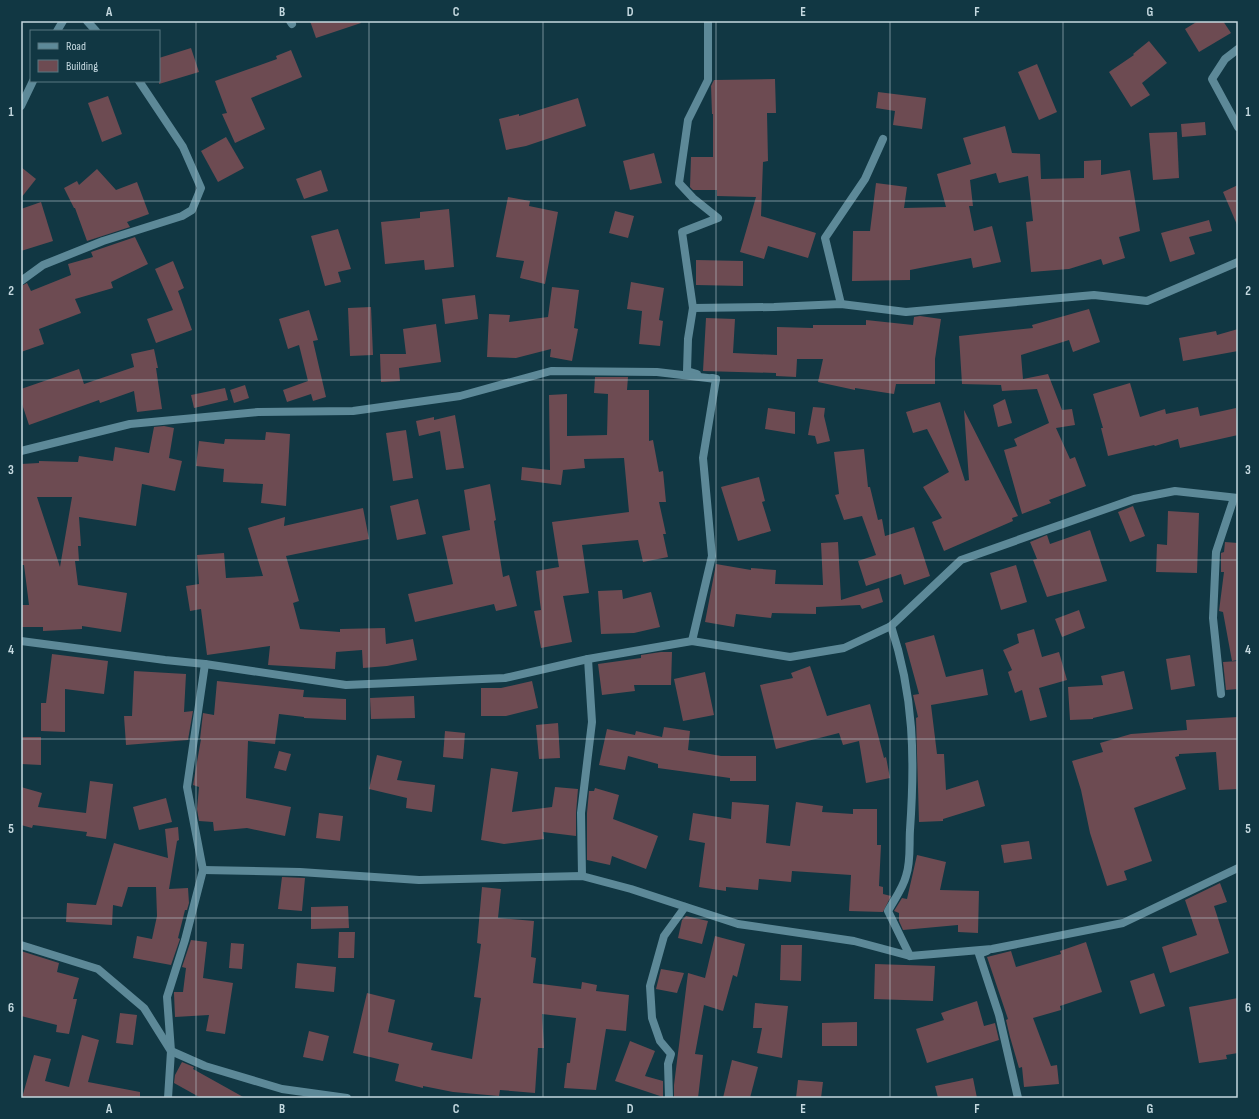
<svg xmlns="http://www.w3.org/2000/svg" width="1259" height="1119" viewBox="0 0 1259 1119" font-family="'Sofia Sans Condensed',sans-serif">
<style>
.building{fill:#6d4b52;fill-rule:evenodd}
.lines{fill:none;stroke-linecap:round;stroke-linejoin:round}
.minor{stroke:#5d8998;stroke-width:8}
.grid{fill:none;stroke:#c5d9e0;stroke-width:1;stroke-opacity:0.55}
.neatline{fill:none;stroke:#c5d9e0;stroke-width:1.5}
.grid-label{font-size:13px;text-anchor:middle;font-weight:bold;fill:#c5d9e0}
</style>
<rect width="100%" height="100%" fill="#113743"/>
<g class="building">
<polygon points="310,21 360,21 361,23 316,38"/>
<polygon points="1198,21 1223,21 1231,33 1199,52 1185,29"/>
<polygon points="1149,41 1167,63 1142,83 1150,95 1131,107 1109,72 1134,55 1133,54"/>
<polygon points="191,48 199,72 159,84 159,58"/>
<polygon points="291,50 302,77 251,98 265,129 235,143 222,114 227,113 215,81 277,59 276,56"/>
<polygon points="1037,64 1057,112 1039,120 1018,72"/>
<polygon points="775,79 776,113 767,113 768,161 763,162 761,216 816,233 808,258 768,246 764,259 740,252 756,197 717,196 717,190 693,190 690,187 691,157 713,157 713,114 712,114 711,86 714,80"/>
<polygon points="878,92 926,98 922,129 893,125 895,111 876,108"/>
<polygon points="108,96 122,134 102,142 88,103"/>
<polygon points="578,98 586,126 526,146 506,150 499,119 519,114 519,116"/>
<polygon points="1205,122 1206,135 1182,137 1181,124"/>
<polygon points="1005,126 1012,153 1040,154 1041,179 1084,178 1084,161 1101,160 1101,175 1130,170 1140,231 1119,237 1125,258 1103,265 1101,259 1069,269 1031,272 1026,222 1033,221 1028,176 999,183 996,173 970,180 973,206 969,206 974,231 992,226 1001,262 973,268 971,258 910,270 910,280 852,281 853,231 870,231 876,183 907,187 904,208 946,207 937,174 971,164 963,138"/>
<polygon points="1177,132 1179,178 1153,180 1149,133"/>
<polygon points="226,137 244,168 218,182 201,151"/>
<polygon points="654,153 662,183 630,190 623,161"/>
<polygon points="21,167 36,179 21,198"/>
<polygon points="97,169 116,190 137,182 149,214 127,222 130,227 87,241 75,208 74,208 64,188 77,181 79,185"/>
<polygon points="321,170 328,191 304,199 296,179"/>
<polygon points="1238,185 1238,227 1223,192"/>
<polygon points="508,197 530,201 529,206 558,212 545,284 520,278 524,261 496,257"/>
<polygon points="41,202 53,241 21,251 21,209"/>
<polygon points="449,209 454,267 425,270 424,260 385,264 381,222 420,218 420,212"/>
<polygon points="615,211 634,216 628,238 609,233"/>
<polygon points="1209,220 1212,231 1189,237 1195,254 1170,262 1161,233"/>
<polygon points="338,229 351,269 338,272 341,282 325,286 311,236"/>
<polygon points="135,237 148,264 111,282 113,288 75,299 81,313 39,329 44,344 21,352 21,286 27,283 31,291 71,275 68,264 93,257 91,252"/>
<polygon points="696,260 743,261 743,286 696,285"/>
<polygon points="173,261 184,288 178,291 192,330 156,343 147,319 173,310 155,269"/>
<polygon points="631,282 664,288 659,320 663,321 660,346 639,344 642,311 627,309"/>
<polygon points="552,287 579,290 574,328 578,329 572,361 550,357 551,349 516,358 487,357 489,314 510,315 509,322 548,317"/>
<polygon points="475,295 478,319 445,324 442,299"/>
<polygon points="371,307 373,355 350,356 348,308"/>
<polygon points="1089,309 1100,342 1073,352 1069,340 1021,355 1023,379 1048,374 1062,410 1072,409 1075,425 1056,428 1070,459 1075,457 1086,486 1049,500 1051,503 1022,514 1004,450 1017,446 1014,439 1049,423 1037,389 1002,391 1001,385 962,384 959,336 1033,328 1032,325"/>
<polygon points="309,310 318,340 313,341 326,397 313,401 311,394 287,402 283,390 308,381 299,345 288,349 279,319"/>
<polygon points="920,316 941,319 935,359 935,384 896,384 894,394 855,388 855,390 818,382 823,359 797,359 796,377 776,376 776,373 703,371 706,318 735,319 733,353 777,355 777,327 813,328 813,325 866,325 866,320 913,325 914,317"/>
<polygon points="436,324 441,362 399,368 400,381 381,382 380,354 406,354 403,329"/>
<polygon points="1238,329 1238,351 1183,361 1179,338 1216,331 1217,335"/>
<polygon points="154,349 158,368 156,368 162,409 137,412 134,391 100,403 99,400 29,425 21,401 21,389 79,369 84,384 134,367 131,354"/>
<polygon points="595,377 628,377 627,390 649,390 649,441 653,440 659,472 663,471 666,502 659,502 666,534 663,534 668,557 643,562 638,540 582,545 589,593 563,596 572,642 541,648 534,611 541,610 536,571 559,567 552,522 629,512 624,458 584,459 585,468 563,470 561,485 521,480 522,467 550,470 549,395 567,394 567,436 607,435 608,394 594,393"/>
<polygon points="1130,383 1140,417 1165,409 1166,414 1198,407 1200,416 1236,408 1238,435 1180,448 1178,439 1155,446 1154,445 1108,456 1101,428 1103,428 1093,394"/>
<polygon points="245,385 249,398 234,403 230,390"/>
<polygon points="225,388 228,400 194,408 191,395"/>
<polygon points="1005,399 1012,423 998,427 993,405"/>
<polygon points="940,402 965,481 969,480 964,410 1018,516 1012,518 1013,521 944,551 932,522 942,518 923,487 949,472 927,429 913,433 906,412"/>
<polygon points="813,407 825,408 824,416 830,441 817,444 815,436 808,435"/>
<polygon points="768,408 795,412 795,434 765,429"/>
<polygon points="455,415 464,468 446,470 440,431 419,436 416,421 434,417 434,420"/>
<path d="M164,426L174,428L169,458L182,461L175,491L142,484L136,526L79,517L81,546H78L79,561H75L78,585L127,593L121,632L82,626V629L43,631V627H21V605H29L24,565H21V464L39,463V461L78,462L79,456L113,461L115,447L149,453L154,427ZM37,497H72L60,567Z"/>
<polygon points="406,430 413,478 393,481 386,433"/>
<polygon points="266,432 290,434 286,506 261,503 263,484 223,482 224,469 196,466 199,441 224,444 225,439 265,440"/>
<polygon points="864,449 868,487 870,487 878,520 882,519 885,536 914,527 930,576 904,585 901,574 866,586 858,561 876,555 862,516 844,520 835,495 839,494 834,452"/>
<polygon points="759,477 765,501 762,502 771,531 738,541 721,487"/>
<polygon points="490,484 496,520 494,521 503,577 509,575 517,606 496,611 494,604 415,622 408,594 453,584 442,536 470,530 464,490"/>
<polygon points="418,499 426,534 397,540 390,506"/>
<polygon points="1133,506 1145,536 1130,542 1118,512"/>
<polygon points="363,508 369,539 286,556 299,601 293,603 300,629 340,632 340,629 385,628 386,644 413,639 417,660 387,666 363,668 362,650 336,652 335,669 268,665 270,646 207,655 201,609 190,611 186,586 199,584 197,555 224,553 226,578 263,576 248,528 285,517 284,526"/>
<polygon points="1168,511 1199,513 1197,573 1156,572 1157,544 1167,545"/>
<polygon points="1090,530 1107,581 1047,597 1033,560 1037,559 1030,542 1047,535 1050,544"/>
<polygon points="838,542 841,600 879,588 883,602 862,609 860,605 816,607 816,614 772,613 771,618 736,614 734,627 705,622 716,564 751,570 751,568 776,570 775,584 823,585 821,543"/>
<polygon points="1225,542 1238,543 1238,660 1232,661 1223,612 1219,611 1224,572 1221,572 1221,553 1224,552"/>
<polygon points="1016,565 1027,602 1001,610 990,573"/>
<polygon points="622,590 623,599 651,592 660,627 634,633 601,634 598,591"/>
<polygon points="1079,610 1085,628 1062,637 1055,619"/>
<polygon points="1034,629 1042,657 1059,652 1067,680 1039,688 1047,717 1030,721 1022,690 1015,693 1008,672 1012,670 1003,650 1019,643 1017,634"/>
<polygon points="934,635 946,677 983,669 988,695 931,705 937,754 944,754 946,790 978,780 985,806 943,819 943,821 919,822 916,718 918,717 913,695 919,694 905,643"/>
<polygon points="661,652 672,652 671,685 634,685 635,691 602,695 598,664 641,658 641,655"/>
<polygon points="52,654 108,661 104,694 65,689 65,732 41,731 41,703 46,703"/>
<polygon points="1190,655 1195,686 1171,690 1166,659"/>
<polygon points="1238,661 1238,689 1226,690 1223,662"/>
<polygon points="810,666 827,716 870,704 884,758 886,757 890,778 866,783 859,741 843,745 839,733 776,749 760,685 793,678 791,673"/>
<polygon points="134,671 186,674 184,712 193,711 188,740 126,745 124,716 132,716"/>
<polygon points="1124,671 1133,709 1093,718 1093,719 1070,720 1068,687 1103,685 1101,676"/>
<polygon points="705,672 714,715 683,721 674,679"/>
<polygon points="217,681 304,690 303,697 346,699 346,720 304,718 304,717 279,714 275,744 248,741 246,798 291,807 285,836 247,828 214,831 213,822 199,821 197,809 199,787 193,785 201,739 200,739 203,713 214,715"/>
<polygon points="532,681 538,708 506,716 481,716 481,688 501,688"/>
<polygon points="414,696 415,718 371,719 370,698"/>
<polygon points="1238,717 1238,789 1219,790 1216,752 1179,754 1179,756 1175,757 1186,789 1134,808 1152,861 1124,871 1127,880 1107,886 1090,833 1081,790 1072,761 1103,752 1100,743 1131,734 1187,730 1186,720"/>
<polygon points="558,723 560,758 539,759 536,725"/>
<polygon points="664,727 690,731 688,750 721,756 756,756 756,781 730,781 730,778 658,768 658,764 628,756 625,770 599,765 607,729 635,735 636,731 662,737"/>
<polygon points="445,731 465,733 463,759 443,757"/>
<polygon points="21,737 41,737 41,765 21,764"/>
<polygon points="279,751 291,754 286,771 274,768"/>
<polygon points="377,755 402,761 397,780 435,785 432,812 406,808 407,798 369,789"/>
<polygon points="491,768 518,772 512,812 552,807 555,787 578,789 576,813 576,836 543,832 544,839 504,844 481,840"/>
<polygon points="90,781 113,784 106,839 86,836 87,832 33,825 32,828 21,825 21,787 42,793 38,807 86,813"/>
<polygon points="595,788 619,795 613,819 658,836 646,869 612,856 610,865 587,860 587,813 589,791 594,791"/>
<polygon points="166,798 172,822 139,830 133,807"/>
<polygon points="732,802 769,805 766,843 790,846 796,802 823,806 822,812 853,814 853,809 877,809 877,845 881,845 879,886 883,887 883,894 891,896 883,912 849,911 851,875 792,871 791,882 759,879 758,890 726,887 726,891 699,887 705,843 689,840 693,813 731,819"/>
<polygon points="319,813 343,816 340,841 316,838"/>
<polygon points="178,827 179,840 177,841 169,889 188,888 189,903 187,910 185,910 178,938 180,939 171,965 133,958 137,936 152,939 157,916 156,887 128,887 122,907 113,905 112,925 66,922 67,903 96,905 114,843 168,858 165,829"/>
<polygon points="1029,841 1032,859 1004,863 1001,845"/>
<polygon points="917,855 946,862 940,890 979,891 978,933 958,932 958,925 903,930 899,921 899,913 894,911 902,898 907,899"/>
<polygon points="282,877 305,878 302,911 278,909"/>
<polygon points="1220,883 1227,902 1214,906 1229,953 1170,973 1162,947 1197,935 1185,900"/>
<polygon points="482,887 501,889 498,918 534,921 531,957 536,958 533,983 581,989 582,982 597,985 596,991 629,995 626,1031 606,1029 596,1090 564,1088 567,1063 570,1063 576,1018 542,1014 544,1048 538,1048 535,1093 500,1090 499,1096 453,1092 423,1086 423,1088 395,1081 399,1064 353,1053 367,993 395,1000 388,1032 433,1043 431,1050 472,1059 481,998 474,997 481,944 477,943"/>
<polygon points="348,906 349,928 311,929 311,907"/>
<polygon points="686,916 708,921 702,944 678,938 682,920"/>
<polygon points="339,932 355,932 354,958 338,958"/>
<polygon points="715,936 745,944 737,977 733,975 723,1011 704,1005 695,1054 703,1055 698,1098 674,1098 674,1085 688,973 705,978"/>
<polygon points="191,940 207,942 203,978 233,983 225,1034 206,1031 209,1015 175,1017 174,994 174,992 183,992 186,968 182,967"/>
<polygon points="1086,942 1102,992 1060,1006 1061,1010 1033,1018 1051,1066 1057,1065 1059,1084 1024,1087 1022,1067 1019,1068 1010,1037 1006,1020 1008,1019 987,957 1011,951 1016,967 1061,954 1060,951"/>
<polygon points="231,943 244,944 242,969 229,968"/>
<polygon points="781,945 802,945 801,981 780,980"/>
<polygon points="21,951 59,963 57,972 79,978 73,999 77,999 69,1034 56,1032 57,1025 21,1016"/>
<polygon points="297,963 336,967 334,992 295,988"/>
<polygon points="875,964 935,966 933,1001 874,999"/>
<polygon points="661,969 684,973 677,993 656,989"/>
<polygon points="1154,973 1165,1006 1140,1014 1130,981"/>
<polygon points="1238,998 1238,1053 1226,1055 1227,1059 1199,1063 1189,1007"/>
<polygon points="977,1001 984,1026 995,1023 999,1040 927,1063 916,1029 944,1020 941,1013"/>
<polygon points="755,1003 788,1006 782,1058 757,1053 762,1028 753,1028"/>
<polygon points="120,1013 137,1015 133,1045 116,1043"/>
<polygon points="857,1022 857,1046 822,1046 822,1023"/>
<polygon points="309,1031 329,1036 323,1061 303,1057"/>
<polygon points="82,1035 99,1040 88,1082 140,1092 140,1098 22,1098 34,1055 51,1059 45,1081 69,1087"/>
<polygon points="630,1041 655,1051 645,1076 663,1081 663,1097 615,1081"/>
<polygon points="732,1060 758,1067 750,1098 723,1098"/>
<polygon points="182,1062 194,1067 193,1069 245,1098 201,1098 174,1083 175,1075"/>
<polygon points="973,1078 977,1098 938,1098 935,1086"/>
<polygon points="798,1080 823,1082 821,1098 796,1098"/>
</g>
<g class="lines">
<g class="minor">
<polyline points="87,21 96,31"/>
<polyline points="290,21 292,24"/>
<polyline points="57,31 63,21"/>
<polyline points="1238,49 1225,59 1212,79 1238,127"/>
<polyline points="21,106 33,81"/>
<polyline points="21,281 43,265 103,241 182,216 192,210 201,188 183,147 139,81"/>
<polyline points="841,304 825,238 865,179 883,139"/>
<polyline points="693,308 774,307 841,304 906,312 1094,295 1147,301 1238,262"/>
<polyline points="697,374 687,371 688,339 693,308 682,232 718,218 693,198 679,183 688,120 708,80 708,21"/>
<polyline points="21,451 130,424 258,412 353,411 460,396 551,371 657,372 716,379"/>
<path d="M891,626C914,695 915,759 910,830C909,844 911,862 906,876C903,888 894,900 888,911L910,956"/>
<polyline points="21,641 165,660 205,664 346,685 505,678 588,659 692,641 790,657 844,648 891,626 961,560 1134,499 1175,491 1238,498"/>
<polyline points="692,641 712,556 703,458 716,379 712,378"/>
<polyline points="1221,694 1213,618 1216,552 1234,498"/>
<polyline points="203,870 300,872 419,880 582,876 631,889 738,924 854,941 910,956 992,949 1123,923 1238,868"/>
<polyline points="582,876 581,813 592,722 588,659"/>
<polyline points="21,945 98,969 144,1008 171,1051 205,1066 282,1089 347,1098"/>
<polyline points="987,951 979,954 999,1015 1018,1098"/>
<polyline points="168,1098 171,1051 167,997 185,940 203,870 187,787 205,664"/>
<polyline points="669,1098 668,1064 671,1054 660,1041 652,1018 650,986 664,936 685,907"/>
</g>
</g>
<path class="grid" d="M196,21V1098M369,21V1098M543,21V1098M716,21V1098M890,21V1098M1063,21V1098M21,201H1238M21,380H1238M21,560H1238M21,739H1238M21,918H1238"/>
<rect width="1259" height="1119" fill="none" stroke="#113743" stroke-width="44"/>
<rect x="30" y="30" width="130" height="52" fill="#113743" stroke="#597882"/>
<rect x="38" y="43" width="20" height="6" fill="#5d8998" stroke="#597882"/>
<text x="66" y="50" font-size="12" fill="#c5d9e0">Road</text>
<rect x="38" y="60" width="20" height="12" fill="#6d4b52" stroke="#597882"/>
<text x="66" y="70" font-size="12" fill="#c5d9e0">Building</text>
<rect x="22" y="22" width="1215" height="1075" class="neatline"/>
<g class="grid-label">
<text x="109" y="16">A</text>
<text x="282" y="16">B</text>
<text x="456" y="16">C</text>
<text x="630" y="16">D</text>
<text x="803" y="16">E</text>
<text x="977" y="16">F</text>
<text x="1150" y="16">G</text>
<text x="11" y="116">1</text>
<text x="1248" y="116">1</text>
<text x="11" y="295">2</text>
<text x="1248" y="295">2</text>
<text x="11" y="474">3</text>
<text x="1248" y="474">3</text>
<text x="11" y="654">4</text>
<text x="1248" y="654">4</text>
<text x="11" y="833">5</text>
<text x="1248" y="833">5</text>
<text x="11" y="1012">6</text>
<text x="1248" y="1012">6</text>
<text x="109" y="1113">A</text>
<text x="282" y="1113">B</text>
<text x="456" y="1113">C</text>
<text x="630" y="1113">D</text>
<text x="803" y="1113">E</text>
<text x="977" y="1113">F</text>
<text x="1150" y="1113">G</text>
</g>
</svg>
